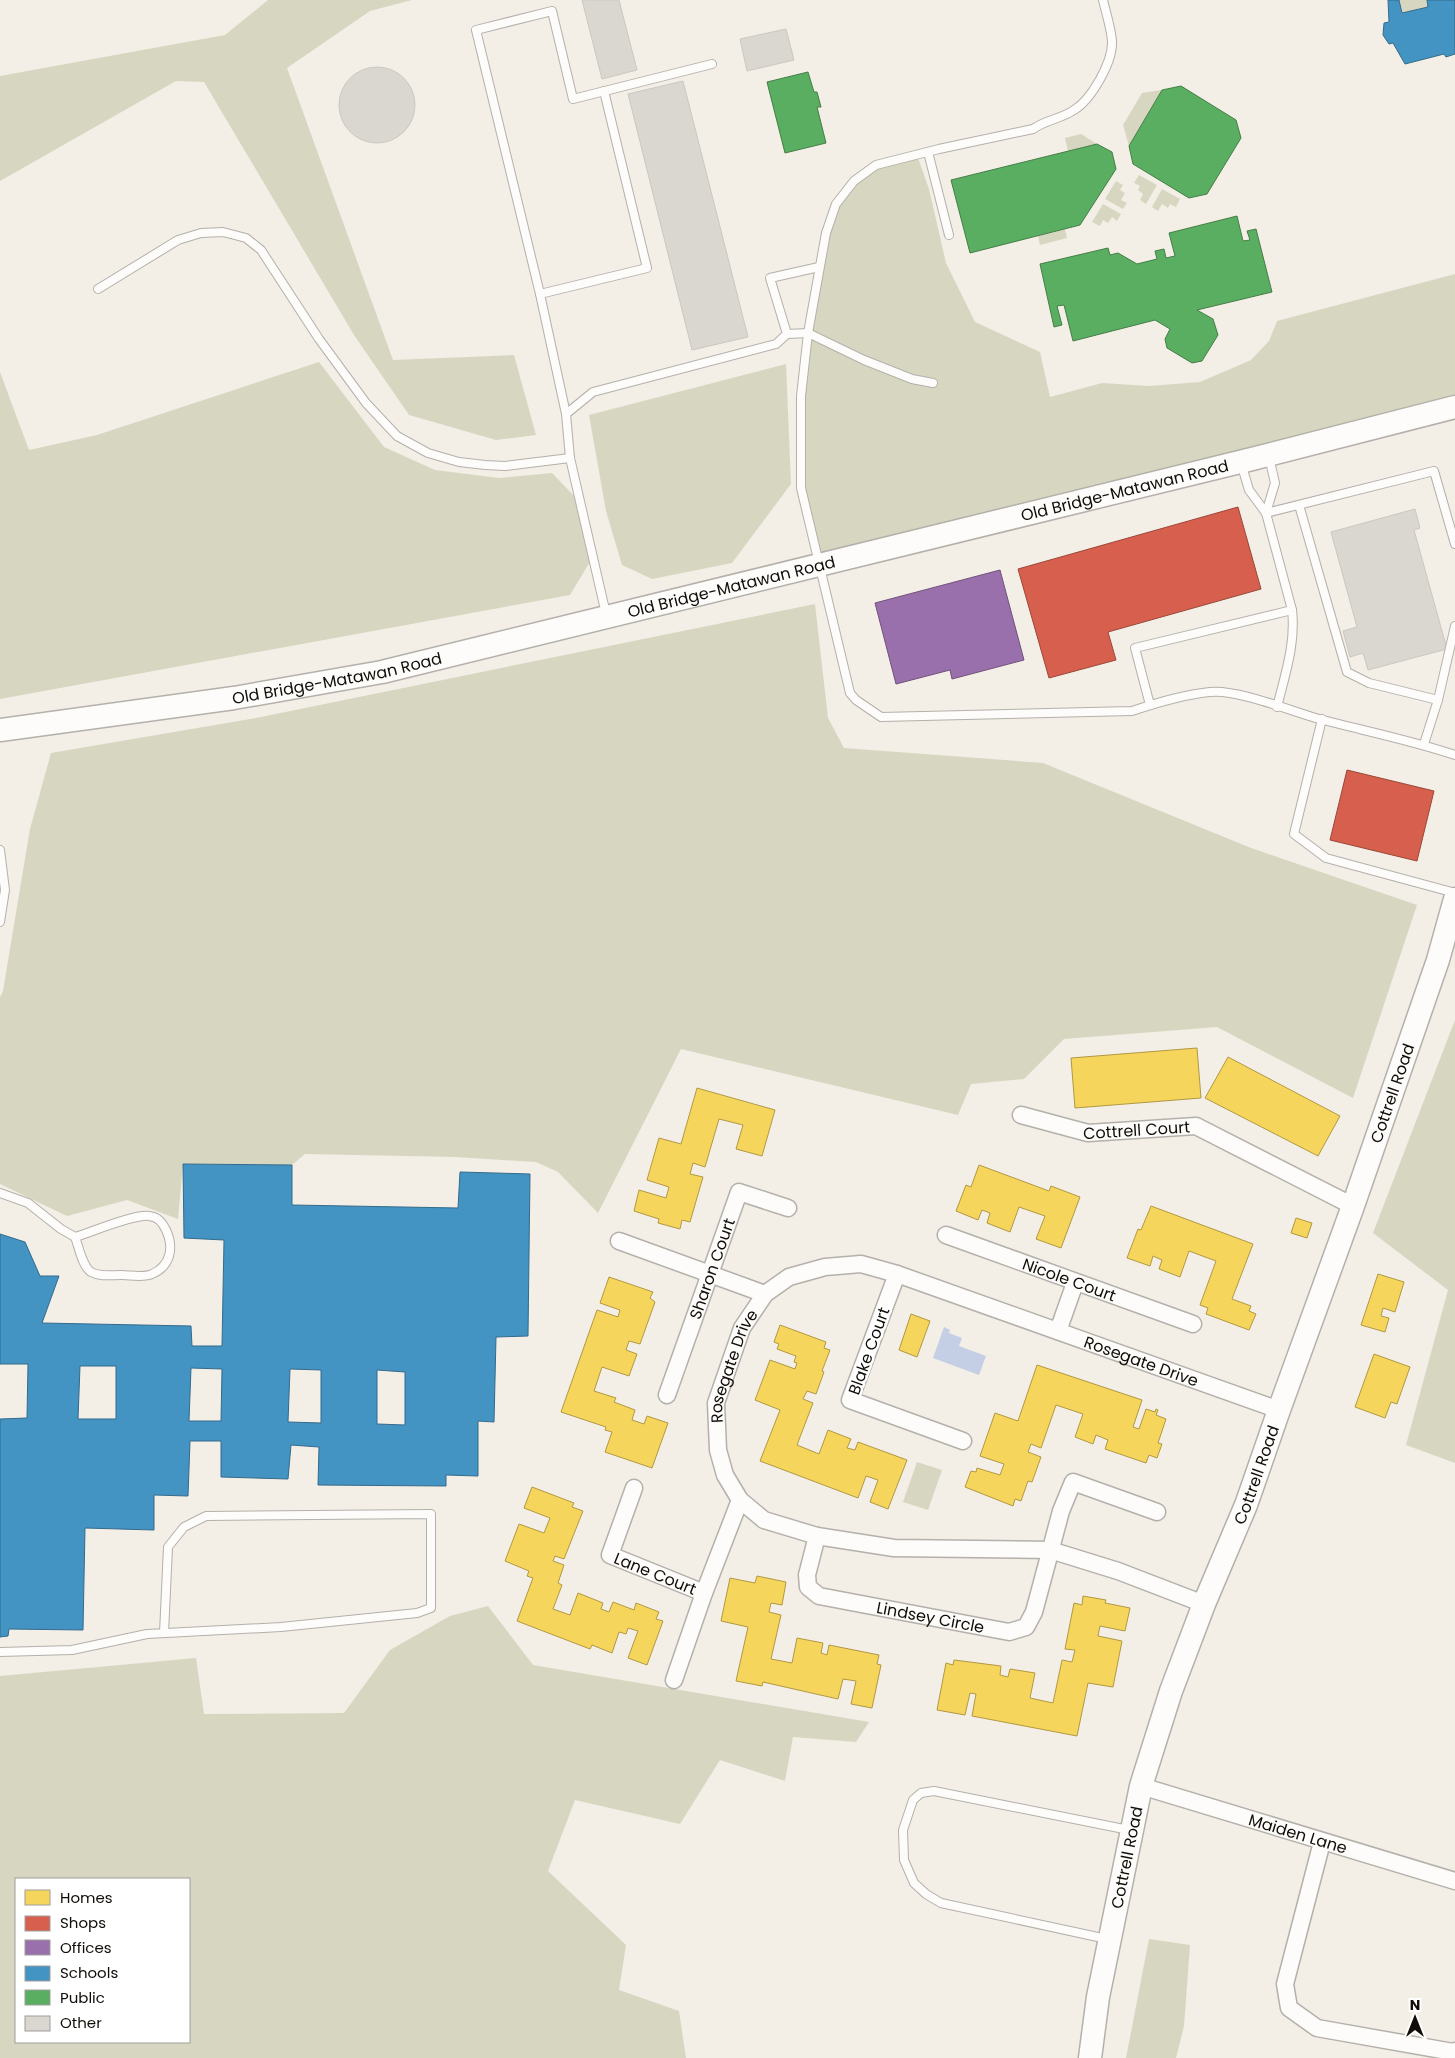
<svg xmlns="http://www.w3.org/2000/svg" width="1455" height="2058" viewBox="0 0 1455 2058" font-family="Poppins,sans-serif">
<style>
.green{fill:#d7d7c1;fill-rule:evenodd}
.water{fill:#c4cfe5}
.homes{fill:#f6d55c;stroke:#b19943}
.shops{fill:#d6604d;stroke:#9b4738}
.offices{fill:#9970ab;stroke:#70527a}
.schools{fill:#4393c3;stroke:#346b8b;fill-rule:evenodd}
.public{fill:#5aae61;stroke:#447e46}
.building{fill:#dad6d0;stroke:#cbc8c1}
.lines{fill:none;stroke-linecap:round;stroke-linejoin:round}
.lane-casing{stroke:#b4b0aa;stroke-width:10}
.street-casing{stroke:#b4b0aa;stroke-width:19}
.secondary-casing{stroke:#b4b0aa;stroke-width:25}
.lane{stroke:#fdfcfb;stroke-width:8}
.street{stroke:#fdfcfb;stroke-width:16}
.secondary{stroke:#fdfcfb;stroke-width:22}
.labels{text-anchor:middle;dominant-baseline:central;stroke-width:5;stroke-linejoin:round;paint-order:stroke}
.street-label{font-size:16px;fill:#100d08;stroke:#fff}
</style>
<rect width="100%" height="100%" fill="#f3eee6"/>
<g class="green">
<polygon points="268,0 412,0 370,11 287,68 393,360 514,355 536,435 496,440 409,415 354,335 204,82 176,81 0,181 0,76 225,35"/>
<polygon points="1399,0 1427,0 1428,7 1402,13"/>
<polygon points="1162,90 1129,146 1123,125 1142,93"/>
<polygon points="1081,134 1097,144 1068,151 1065,138"/>
<polygon points="917,155 929,189 946,263 975,322 1040,352 1050,397 1102,383 1149,386 1200,382 1251,360 1269,341 1277,321 1455,274 1455,407 821,564 801,488 801,396 808,333 836,204 876,165"/>
<polygon points="1139,175 1157,185 1146,204 1140,200 1143,194 1138,190 1140,186 1134,183"/>
<polygon points="1116,181 1123,185 1120,190 1125,193 1121,200 1127,203 1123,209 1105,199"/>
<polygon points="1162,189 1180,199 1176,207 1170,204 1168,208 1162,204 1158,211 1152,207"/>
<polygon points="1103,204 1121,214 1117,221 1112,217 1108,223 1103,220 1100,226 1092,222"/>
<polygon points="1065,229 1067,238 1040,245 1038,236"/>
<polygon points="319,362 384,447 435,470 499,478 552,473 577,499 591,560 570,595 0,699 0,372 29,450 97,435"/>
<polygon points="786,364 791,484 732,563 652,579 622,565 606,511 589,415"/>
<polygon points="815,604 828,718 844,748 1043,763 1251,848 1417,905 1353,1098 1217,1027 1064,1039 1024,1079 971,1084 958,1115 681,1049 598,1213 558,1172 536,1162 456,1157 305,1154 292,1165 183,1164 178,1219 127,1200 67,1216 0,1184 0,997 3,991 30,829 51,753 256,718"/>
<polygon points="1455,1020 1455,1463 1406,1445 1448,1290 1373,1233"/>
<polygon points="917,1462 942,1470 928,1510 903,1502"/>
<path d="M488,1606L533,1665L869,1722L856,1742L793,1737L785,1781L720,1760L680,1824L575,1800L548,1871L626,1945L619,1990L679,2011L686,2058H0V1676L196,1658L204,1714L344,1713L390,1650L450,1616ZM16,1879H189V2042H16Z"/>
<polygon points="1149,1939 1190,1945 1184,2026 1176,2058 1126,2058"/>
</g>
<polygon class="water" points="944,1327 950,1330 949,1333 962,1338 959,1346 986,1356 979,1375 933,1358"/>
<g class="homes">
<polygon points="1197,1048 1201,1098 1075,1108 1071,1058"/>
<polygon points="1228,1057 1340,1116 1318,1156 1205,1098"/>
<polygon points="697,1088 775,1110 762,1156 736,1149 743,1125 719,1119 705,1167 693,1163 690,1174 703,1177 690,1222 682,1220 680,1229 658,1223 659,1219 634,1211 639,1190 666,1198 669,1187 647,1180 659,1138 681,1144"/>
<polygon points="979,1165 1049,1191 1051,1186 1080,1197 1061,1248 1036,1239 1045,1216 1019,1207 1010,1232 987,1223 990,1213 982,1210 978,1220 956,1211 966,1185 971,1187"/>
<polygon points="1151,1206 1253,1244 1232,1299 1251,1306 1249,1311 1256,1314 1249,1330 1206,1314 1208,1308 1200,1305 1216,1261 1189,1251 1180,1277 1159,1269 1162,1260 1153,1256 1150,1266 1127,1258 1138,1229 1141,1230"/>
<polygon points="1296,1218 1312,1223 1307,1238 1291,1233"/>
<polygon points="1378,1274 1404,1282 1395,1312 1383,1308 1381,1316 1389,1318 1385,1332 1361,1325"/>
<polygon points="609,1277 653,1292 650,1298 655,1302 640,1344 629,1341 626,1350 637,1354 629,1376 602,1367 594,1391 616,1398 614,1402 635,1410 632,1420 644,1424 647,1416 668,1423 652,1468 605,1452 612,1432 605,1430 606,1427 561,1412 597,1310 618,1317 620,1310 600,1303"/>
<polygon points="911,1314 930,1321 917,1357 899,1350"/>
<polygon points="780,1325 826,1342 824,1348 830,1350 822,1371 824,1372 816,1394 807,1391 803,1399 813,1403 797,1445 819,1454 828,1430 851,1439 847,1448 855,1450 858,1442 907,1460 888,1509 870,1502 878,1480 866,1476 858,1498 760,1461 780,1410 755,1400 770,1360 795,1369 797,1363 794,1362 796,1356 777,1349 779,1344 774,1342"/>
<polygon points="1374,1354 1410,1367 1397,1404 1391,1402 1385,1418 1355,1407"/>
<polygon points="1037,1365 1142,1400 1133,1427 1139,1429 1146,1409 1155,1412 1156,1409 1158,1410 1156,1415 1166,1419 1158,1443 1162,1444 1157,1458 1149,1455 1146,1463 1105,1449 1108,1440 1096,1435 1093,1444 1075,1437 1083,1414 1056,1405 1041,1448 1031,1444 1028,1452 1041,1457 1032,1482 1028,1481 1021,1501 1015,1499 1013,1506 965,1487 971,1471 976,1472 977,1468 1000,1475 1004,1464 980,1456 995,1413 1018,1421"/>
<polygon points="532,1487 574,1503 572,1507 583,1511 564,1559 555,1556 553,1561 564,1565 558,1583 562,1585 553,1609 570,1615 578,1593 603,1603 601,1609 609,1612 613,1602 634,1610 636,1603 659,1612 656,1619 663,1621 647,1665 628,1658 638,1631 628,1628 626,1634 619,1632 612,1653 592,1645 590,1649 517,1621 533,1578 527,1576 529,1571 505,1561 519,1524 544,1533 550,1518 524,1508"/>
<polygon points="757,1576 786,1582 782,1605 771,1603 769,1612 781,1615 771,1659 792,1663 797,1638 823,1643 821,1653 827,1655 829,1645 879,1655 877,1664 881,1665 872,1708 851,1704 856,1681 843,1679 838,1699 763,1682 762,1686 736,1681 748,1627 721,1621 730,1578 755,1583"/>
<polygon points="1083,1596 1106,1600 1105,1603 1130,1608 1125,1631 1100,1626 1098,1636 1122,1641 1113,1687 1088,1683 1077,1736 972,1716 976,1694 970,1693 965,1715 937,1710 946,1663 953,1665 954,1660 1001,1666 1000,1675 1008,1677 1010,1669 1035,1673 1030,1698 1053,1703 1062,1660 1072,1662 1075,1650 1065,1649 1074,1603 1082,1605"/>
</g>
<g class="shops">
<polygon points="1238,507 1261,589 1108,632 1116,660 1049,678 1018,569"/>
<polygon points="1347,770 1434,791 1417,861 1330,840"/>
</g>
<polygon class="offices" points="1000,570 1024,660 952,679 950,670 896,684 875,603"/>
<g class="schools">
<polygon points="1388,0 1399,0 1402,13 1428,7 1427,0 1455,0 1455,54 1446,57 1444,54 1405,64 1393,43 1389,44 1383,35 1384,23 1389,22"/>
<path d="M183,1164L292,1165V1205L458,1208L460,1172L530,1174L528,1336L496,1337L494,1422L478,1421V1476L446,1475V1486L318,1485L319,1447L291,1445L288,1479L221,1477V1441H190L188,1496L154,1495V1530L85,1528L83,1630L9,1629L8,1636L0,1637V1419L27,1418L28,1364H0V1234L25,1242L40,1276H59L42,1323L191,1326L192,1346H222L224,1240L184,1238ZM80,1366H116V1419H78ZM191,1368L222,1369L221,1421H189ZM290,1369L321,1370V1423L288,1422ZM377,1370L405,1372V1425L377,1424Z"/>
</g>
<g class="public">
<polygon points="808,72 814,92 817,92 821,107 817,107 826,143 785,153 767,82"/>
<polygon points="1181,86 1236,120 1241,138 1207,194 1189,198 1133,164 1129,146 1162,90"/>
<polygon points="1097,144 1112,152 1116,169 1080,225 970,253 951,180"/>
<polygon points="1237,216 1243,241 1250,240 1247,231 1256,229 1272,292 1197,310 1213,319 1218,335 1202,361 1192,363 1167,348 1165,339 1170,329 1155,320 1073,341 1064,305 1057,306 1062,325 1054,327 1040,264 1108,248 1110,255 1118,253 1137,264 1157,259 1155,251 1164,249 1166,258 1175,256 1169,233"/>
</g>
<g class="building">
<polygon points="582,0 619,0 637,70 602,79"/>
<polygon points="786,29 794,60 747,71 740,39"/>
<circle cx="377" cy="105" r="38"/>
<polygon points="683,81 748,337 692,350 628,94"/>
<polygon points="1415,509 1420,528 1414,530 1447,649 1368,670 1363,653 1350,657 1343,631 1357,627 1331,532"/>
</g>
<g class="lines">
<g class="lane-casing">
<g id="lane">
<path d="M1103,0C1106,13 1111,28 1112,41C1113,62 1091,100 1074,110C1061,119 1045,120 1033,129L939,149L876,165L854,181L836,204L826,233L808,333L801,396V488L850,693L856,700L881,717L1132,711C1153,704 1188,694 1210,692C1237,689 1291,711 1319,719C1365,731 1411,740 1455,755"/>
<polyline points="928,152 949,235"/>
<polyline points="98,289 178,240 201,233 223,232 246,238 261,250 319,339 366,403 397,436 428,453 459,462 485,465 505,466 570,458"/>
<polyline points="540,294 647,268 604,91"/>
<polyline points="787,334 770,278 819,267"/>
<polyline points="566,414 540,294 476,30 552,11 573,99 712,64"/>
<path d="M1241,463L1249,490L1266,513L1292,610C1296,643 1285,675 1277,707"/>
<polyline points="1299,505 1347,672 1369,683 1438,700"/>
<polyline points="1266,513 1434,471 1455,544"/>
<polyline points="1266,513 1275,483 1269,457"/>
<polyline points="606,614 570,458 566,414 593,392 776,344 787,334 808,333 864,360 912,379 933,383"/>
<polyline points="1150,705 1135,648 1292,610"/>
<polyline points="1322,719 1294,834 1326,858 1455,893"/>
<polyline points="1424,744 1438,700 1455,626"/>
<polyline points="0,850 5,890 0,922"/>
<path d="M0,1193L28,1203L61,1229L75,1237C79,1247 82,1266 91,1272C100,1277 112,1275 121,1275C130,1275 144,1278 152,1274C171,1266 174,1247 166,1230C162,1222 158,1217 149,1216C134,1214 92,1232 75,1237"/>
<polyline points="0,1652 72,1650 147,1634 281,1627 417,1613 431,1608 431,1514 206,1516 184,1527 168,1547 164,1633"/>
<polyline points="1107,1939 941,1903 926,1894 914,1883 904,1860 903,1830 913,1800 921,1793 934,1791 1129,1830"/>
</g>
</g>
<g class="street-casing">
<g id="street">
<path id="s1" d="M1021,1115L1088,1133L1196,1126L1353,1206"/>
<path id="s2" d="M946,1235L1193,1324"/>
<polyline points="619,1241 765,1294"/>
<polyline points="897,1274 850,1400 963,1441"/>
<polyline points="1058,1331 1075,1283"/>
<path id="s3" d="M667,1395L739,1192L788,1208"/>
<path id="s4" d="M634,1488L610,1555L704,1593L740,1500"/>
<path id="s5" d="M817,1536L807,1575L808,1587L819,1596L1009,1632L1026,1627L1034,1612L1061,1511L1073,1482L1157,1512"/>
<path id="s6" d="M1204,1604L1118,1571L1050,1550L894,1548L817,1536L764,1520L740,1500L725,1475L718,1450L716,1403L742,1328L765,1294L789,1277L825,1267L861,1264L897,1274L1279,1410"/>
<polyline points="674,1680 704,1593"/>
<path id="s7" d="M1141,1786L1455,1881"/>
<polyline points="1322,1842 1285,1984 1289,2008 1317,2028 1453,2052 1455,2051"/>
</g>
</g>
<g class="secondary-casing">
<g id="secondary">
<path id="s8" d="M0,730L234,698L382,672L1252,459L1455,407"/>
<path id="s9" d="M1090,2058L1098,1997L1141,1786L1171,1691L1204,1604L1246,1505L1279,1410L1353,1206L1438,960L1455,899"/>
</g>
</g>
<use href="#lane" class="lane"/>
<use href="#street" class="street"/>
<use href="#secondary" class="secondary"/>
</g>
<g class="labels">
<g class="street-label">
<text stroke="none"><textPath href="#s8" startOffset="1151">Old Bridge-Matawan Road</textPath></text>
<text stroke="none"><textPath href="#s8" startOffset="746">Old Bridge-Matawan Road</textPath></text>
<text stroke="none"><textPath href="#s8" startOffset="341">Old Bridge-Matawan Road</textPath></text>
<text stroke="none"><textPath href="#s9" startOffset="1014">Cottrell Road</textPath></text>
<text stroke="none"><textPath href="#s1" startOffset="118">Cottrell Court</textPath></text>
<text stroke="none"><textPath href="#s3" startOffset="134">Sharon Court</textPath></text>
<text stroke="none"><textPath href="#s2" startOffset="131">Nicole Court</textPath></text>
<text transform="translate(869 1351) rotate(-70)">Blake Court</text>
<text stroke="none"><textPath href="#s6" startOffset="1106">Rosegate Drive</textPath></text>
<text stroke="none"><textPath href="#s6" startOffset="626">Rosegate Drive</textPath></text>
<text stroke="none"><textPath href="#s9" startOffset="609">Cottrell Road</textPath></text>
<text stroke="none"><textPath href="#s4" startOffset="120">Lane Court</textPath></text>
<text stroke="none"><textPath href="#s5" startOffset="180">Lindsey Circle</textPath></text>
<text stroke="none"><textPath href="#s7" startOffset="164">Maiden Lane</textPath></text>
<text stroke="none"><textPath href="#s9" startOffset="204">Cottrell Road</textPath></text>
</g>
</g>
<rect x="15" y="1878" width="175" height="165" fill="#ffffff" stroke="#9f9e9c"/>
<rect x="25" y="1890" width="25" height="15" fill="#f6d55c" stroke="#9f9e9c"/>
<text x="60" y="1903" font-size="15" fill="#100d08">Homes</text>
<rect x="25" y="1916" width="25" height="15" fill="#d6604d" stroke="#9f9e9c"/>
<text x="60" y="1928" font-size="15" fill="#100d08">Shops</text>
<rect x="25" y="1940" width="25" height="15" fill="#9970ab" stroke="#9f9e9c"/>
<text x="60" y="1953" font-size="15" fill="#100d08">Offices</text>
<rect x="25" y="1966" width="25" height="15" fill="#4393c3" stroke="#9f9e9c"/>
<text x="60" y="1978" font-size="15" fill="#100d08">Schools</text>
<rect x="25" y="1990" width="25" height="15" fill="#5aae61" stroke="#9f9e9c"/>
<text x="60" y="2003" font-size="15" fill="#100d08">Public</text>
<rect x="25" y="2016" width="25" height="15" fill="#dad6d0" stroke="#9f9e9c"/>
<text x="60" y="2028" font-size="15" fill="#100d08">Other</text>
<g transform="translate(1415 2018)" stroke="#ffffff" stroke-width="4" paint-order="stroke">
<path d="M0-4L9 19L0 12L-9 19Z" fill="#100d08"/>
<text y="-8" font-size="14" font-weight="bold" text-anchor="middle" fill="#100d08">N</text>
</g>
</svg>
